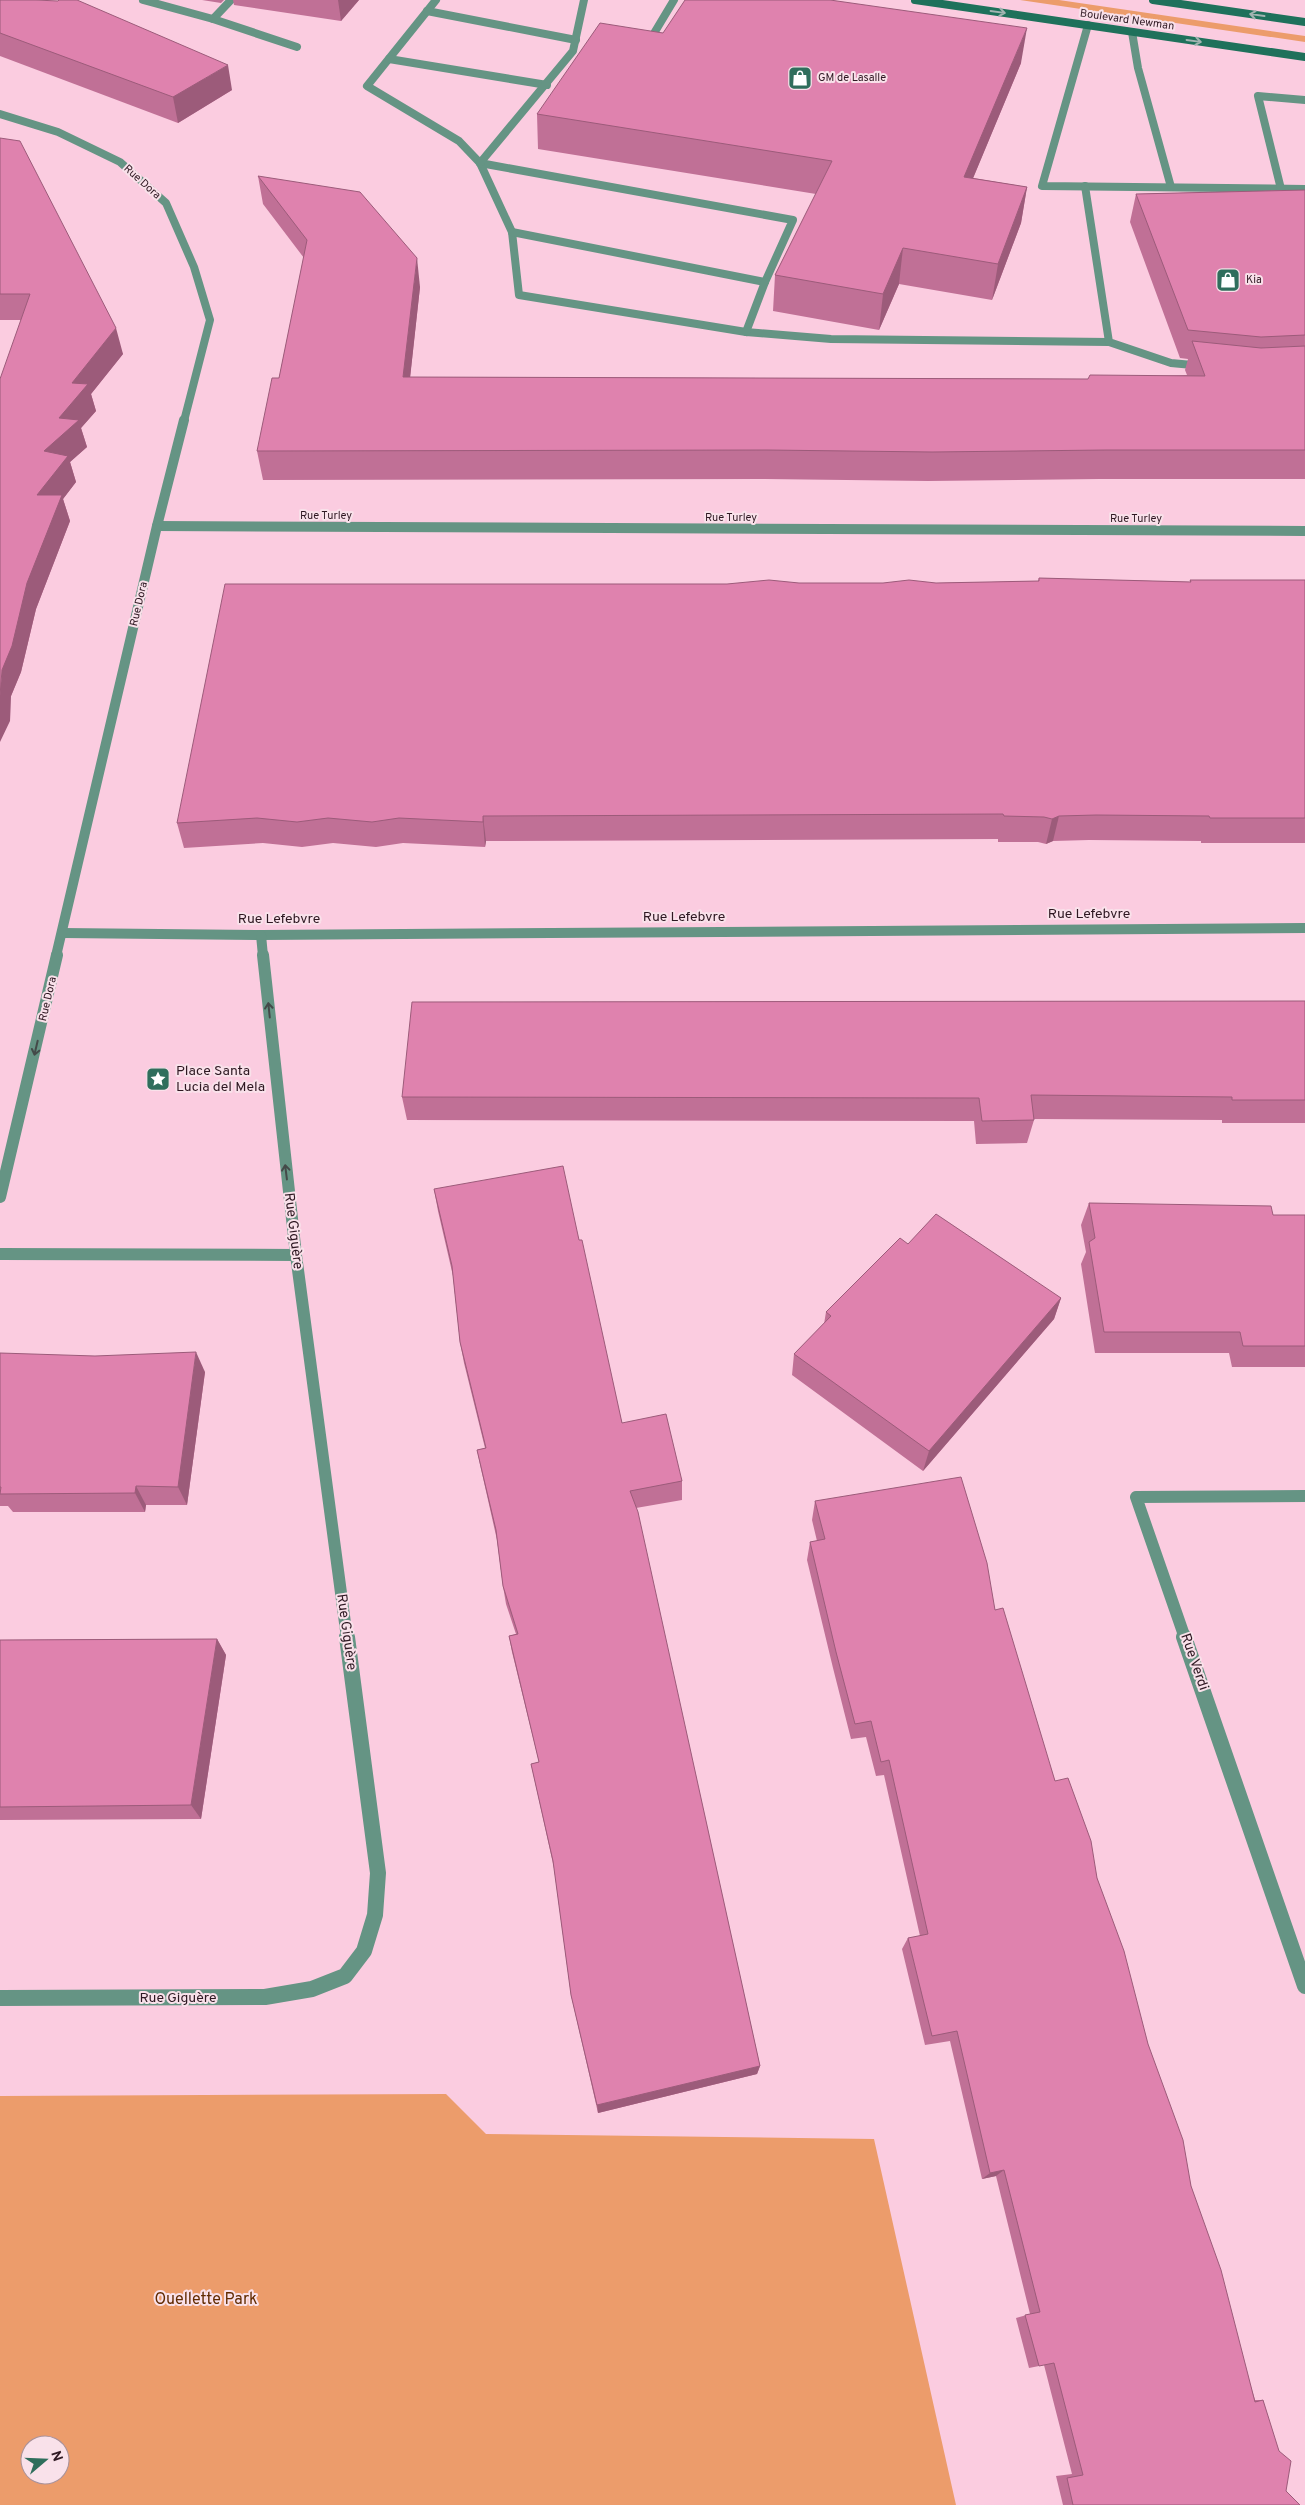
<svg xmlns="http://www.w3.org/2000/svg" width="1305" height="2505" viewBox="0 0 1305 2505" font-family="Overpass,sans-serif">
<style>
.green{fill:#ec9c6b;fill-rule:evenodd}
.lines{fill:none;stroke-linecap:round;stroke-linejoin:round}
.service{stroke:#659484;stroke-width:8}
.minor-far3{stroke:#659484;stroke-width:8}
.minor-far2{stroke:#659484;stroke-width:10}
.minor-far1{stroke:#659484;stroke-width:12}
.minor{stroke:#659484;stroke-width:16}
.secondary{stroke:#1f715b;stroke-width:8}
.wall{fill:#c07096}
.shaded-wall{fill:#9c5b7a}
.building{fill:#df82ae;stroke:#9c5b7a}
.oneway{stroke:#a2b4b1}
.oneway2{stroke:#444a49}
.labels{text-anchor:middle;dominant-baseline:central;stroke-width:4;stroke-linejoin:round;paint-order:stroke}
.far-street-label{font-size:11px;fill:#2e1822;stroke:#f9e1ea}
.far-poi-label{font-size:11px;fill:#2e1822;stroke:#f9e1ea;text-anchor:start}
.street-label{font-size:14px;fill:#2e1822;stroke:#f9e1ea}
.poi-label{font-size:14px;fill:#2e1822;stroke:#f9e1ea;text-anchor:start}
.near-park-label{font-size:16px;fill:#612b00;stroke:#f9e1ea}
</style>
<rect width="100%" height="100%" fill="#fbcce0"/>
<g class="green">
<polygon points="1020,0 1059,0 1305,36 1305,42"/>
<path d="M446,2094L486,2134L874,2139L956,2505H0V2096ZM30,2445H60V2475H30Z"/>
</g>
<g class="lines">
<g class="service">
<polyline points="143,0 213,19"/>
<polyline points="231,0 213,19 297,47"/>
<polyline points="436,0 367,86 459,141 480,163 512,232 519,295 746,332 831,339 1109,342"/>
<polyline points="427,11 576,40"/>
<polyline points="1088,25 1042,186 1305,189"/>
<polyline points="1132,32 1138,68 1171,187"/>
<polyline points="647,45 674,0"/>
<polyline points="389,59 547,85"/>
<polyline points="480,163 793,220 765,282 512,232"/>
<polyline points="480,163 573,51 584,0"/>
<polyline points="1085,186 1109,342 1171,363 1203,366"/>
<polyline points="1281,189 1258,96 1305,100"/>
<polyline points="746,332 765,282"/>
</g>
<polyline class="minor-far3" points="0,114 58,132 120,162 166,203 194,267 210,320 184,421"/>
<g class="minor-far2">
<polyline points="157,526 1305,531"/>
<polyline points="63,933 261,935 1305,928"/>
<polyline points="261,935 263,956"/>
<polyline points="56,956 157,526 184,420"/>
</g>
<g class="minor-far1">
<polyline points="263,955 296,1255 347,1638"/>
<polyline points="0,1197 57,955"/>
<polyline points="0,1254 296,1255"/>
<polyline points="1185,1638 1136,1497 1305,1496"/>
</g>
<g class="minor">
<polyline points="1184,1637 1305,1986"/>
<polyline points="0,1998 265,1997 312,1989 345,1976 364,1951 375,1915 378,1873 347,1637"/>
</g>
<g class="secondary">
<polyline points="915,0 1305,57"/>
<polyline points="1153,0 1305,22"/>
</g>
</g>
<g class="wall">
<polygon points="0,0 232,90 178,123 0,56"/>
<polygon points="202,0 224,0 221,3"/>
<polygon points="233,0 359,0 341,21 234,5"/>
<polygon points="663,33 1021,63 973,178 1027,187 1021,223 992,300 899,284 879,330 773,311 775,275 816,194 538,149 537,114"/>
<polygon points="0,138 123,354 91,394 96,411 81,428 87,447 70,462 76,482 63,499 70,521 36,609 21,672 11,696 10,721 21,320 0,320"/>
<polygon points="258,176 420,287 410,377 1088,379 1187,375 1185,370 1188,359 1180,358 1130,222 1136,194 1305,190 1305,479 1099,479 928,481 765,479 263,480 257,451 279,378 304,258 263,204"/>
<polygon points="1039,578 1190,582 1190,580 1305,580 1305,843 1201,843 1201,841 1089,840 1053,841 1046,844 1038,842 998,842 998,839 486,841 485,847 403,843 376,847 333,843 302,847 263,843 184,848 177,823 727,584 936,583 1038,581"/>
<polygon points="1305,1001 1305,1123 1222,1123 1222,1120 1034,1119 1034,1120 1027,1143 976,1144 974,1121 407,1120 402,1097"/>
<polygon points="434,1189 579,1240 622,1423 682,1481 682,1500 636,1508 760,2066 757,2074 598,2113 571,1995 554,1868 531,1764 539,1762 512,1652 509,1636 516,1634 506,1604 503,1586 497,1540 481,1469 477,1450 485,1448 464,1363 460,1342 453,1276 438,1211"/>
<polygon points="1089,1203 1273,1215 1305,1215 1305,1367 1232,1367 1229,1353 1095,1353 1081,1264 1086,1252 1081,1225"/>
<polygon points="908,1244 1061,1298 1054,1319 923,1471 792,1375 794,1354 824,1324 826,1312"/>
<polygon points="0,1353 205,1372 187,1505 146,1505 145,1512 13,1512 8,1506 0,1506"/>
<polygon points="815,1501 995,1610 1055,1781 1097,1878 1191,2186 1255,2400 1263,2400 1286,2491 1300,2505 1063,2505 1056,2476 1072,2474 1044,2365 1029,2368 1016,2318 1030,2314 996,2176 982,2179 950,2041 925,2045 902,1949 908,1938 920,1936 884,1775 876,1776 866,1737 851,1739 833,1668 807,1560 810,1542 817,1541 812,1520"/>
<polygon points="217,1639 226,1655 201,1819 0,1820 0,1640"/>
</g>
<g class="shaded-wall">
<polygon points="338,0 359,0 341,21"/>
<polygon points="1027,28 1021,63 959,212 964,177"/>
<polygon points="228,65 232,90 178,123 173,97"/>
<polygon points="1027,187 1021,223 992,300 998,264"/>
<polygon points="903,248 899,284 879,330 883,294"/>
<polygon points="417,258 420,287 407,406 403,377"/>
<polygon points="116,328 123,354 91,394 96,411 81,428 87,447 70,462 76,482 63,499 70,521 36,609 21,672 11,696 10,721 0,742 0,696 2,670 37,495 44,451 59,418 72,383"/>
<polygon points="483,816 486,841 485,847 483,822"/>
<polygon points="1059,816 1053,841 1046,844 1052,819"/>
<polygon points="1061,1298 1054,1319 923,1471 929,1451"/>
<polygon points="196,1352 205,1372 187,1505 178,1487"/>
<polygon points="136,1486 146,1505 145,1512 135,1493"/>
<polygon points="217,1639 226,1655 201,1819 191,1805"/>
<polygon points="760,2066 757,2074 598,2113 597,2105"/>
<polygon points="1004,2170 996,2176 982,2179 990,2173"/>
</g>
<g class="building">
<polygon points="0,0 36,0 58,1 59,0 77,0 228,65 173,97 0,33"/>
<polygon points="685,0 830,0 1027,28 964,177 1027,187 998,264 903,248 883,294 775,275 832,161 537,114 600,23 663,33"/>
<polygon points="0,138 20,141 116,328 72,383 88,384 59,418 79,420 44,451 68,456 37,495 62,495 27,583 12,646 2,670 0,696 0,379 30,294 0,294"/>
<polygon points="258,176 360,192 417,258 403,377 1088,379 1090,375 1205,376 1192,341 1261,348 1305,346 1305,450 1106,450 932,452 767,450 257,451 272,378 279,378 307,240"/>
<polygon points="1305,190 1305,335 1261,337 1188,330 1136,194"/>
<polygon points="1039,578 1191,582 1190,580 1305,580 1305,818 1210,818 1209,816 1096,815 1059,816 1052,819 1044,817 1004,816 1003,814 483,816 483,822 399,818 372,822 328,818 297,822 257,818 177,823 225,584 727,584 769,580 799,583 883,583 909,580 936,583 1039,581"/>
<polygon points="1305,1001 1305,1100 1232,1100 1232,1097 1031,1095 1034,1120 982,1121 979,1098 402,1097 412,1002"/>
<polygon points="563,1166 579,1240 582,1240 622,1423 666,1414 682,1481 630,1491 638,1512 760,2066 597,2105 571,1995 553,1861 531,1764 539,1762 509,1636 518,1634 503,1586 496,1530 477,1450 486,1448 460,1342 452,1266 434,1189"/>
<polygon points="1089,1203 1271,1206 1273,1215 1305,1215 1305,1346 1243,1346 1240,1332 1104,1332 1089,1242 1095,1238"/>
<polygon points="936,1214 1061,1298 929,1451 794,1354 831,1316 826,1312 900,1238 908,1244"/>
<polygon points="196,1352 178,1487 136,1486 135,1493 0,1494 1,1487 0,1487 0,1353 95,1356"/>
<polygon points="961,1477 987,1563 995,1610 1003,1608 1055,1781 1068,1778 1091,1841 1097,1878 1124,1951 1148,2044 1183,2140 1191,2186 1221,2270 1255,2402 1263,2400 1279,2451 1291,2461 1286,2491 1300,2505 1073,2505 1067,2478 1083,2475 1054,2363 1039,2366 1025,2315 1040,2312 1004,2170 990,2173 957,2031 932,2036 908,1938 928,1934 889,1760 881,1762 871,1721 855,1724 836,1652 810,1542 825,1539 815,1501"/>
<polygon points="217,1639 191,1805 0,1807 0,1640"/>
</g>
<defs><path id="oneway-shaft" d="M-6 0H5M1.5-3L5.5 0L1.5 3" fill="none" stroke-width="1.6" stroke-linecap="round" stroke-linejoin="round" transform="scale(1.25)"/></defs>
<g class="oneway">
<use href="#oneway-shaft" transform="translate(998 12) rotate(8)"/>
<use href="#oneway-shaft" transform="translate(1257 15) rotate(-172)"/>
<use href="#oneway-shaft" transform="translate(1194 41) rotate(8)"/>
</g>
<g class="oneway2">
<use href="#oneway-shaft" transform="translate(269 1010) rotate(-96)"/>
<use href="#oneway-shaft" transform="translate(36 1048) rotate(103)"/>
<use href="#oneway-shaft" transform="translate(286 1172) rotate(-97)"/>
</g>
<defs>
<g id="shop-square" transform="scale(1.25)"><rect x="-9" y="-9" width="18" height="18" rx="4" fill="#2f6e5c" stroke="#f9e1ea"/><path d="M-5-2.5h2.3a2.7 3.5 0 0 1 5.4 0H5L5.5 6h-11ZM-1.5-2.5h3a1.5 2.3 0 0 0-3 0Z" fill="#fff"/></g>
<g id="sight-square" transform="scale(1.25)"><rect x="-9" y="-9" width="18" height="18" rx="4" fill="#2f6e5c" stroke="#f9e1ea"/><path d="M0-6L1.8-2.2L6-1.7L2.9 1.2L3.7 5.4L0 3.3L-3.7 5.4L-2.9 1.2L-6-1.7L-1.8-2.2Z" fill="#fff"/></g>
</defs>
<g fill-rule="evenodd">
<use href="#shop-square" x="800" y="78"/>
<use href="#shop-square" x="1228" y="280"/>
<use href="#sight-square" x="158" y="1079"/>
</g>
<g class="labels">
<g class="far-street-label">
<text transform="translate(1127 20) rotate(8)">Boulevard Newman</text>
<text transform="translate(142 182) rotate(42)">Rue Dora</text>
<text x="326" y="516">Rue Turley</text>
<text x="731" y="518">Rue Turley</text>
<text x="1136" y="519">Rue Turley</text>
<text transform="translate(139 604) rotate(-77)">Rue Dora</text>
<text transform="translate(48 999) rotate(-77)">Rue Dora</text>
</g>
<g class="far-poi-label">
<text x="818" y="78">GM de Lasalle</text>
<text x="1246" y="280">Kia</text>
</g>
<g class="street-label">
<text x="1089" y="914">Rue Lefebvre</text>
<text x="684" y="917">Rue Lefebvre</text>
<text x="279" y="919">Rue Lefebvre</text>
<text transform="translate(293 1231) rotate(83)">Rue Giguère</text>
<text transform="translate(346 1632) rotate(82)">Rue Giguère</text>
<text transform="translate(1194 1662) rotate(71)">Rue Verdi</text>
<text x="178" y="1998">Rue Giguère</text>
</g>
<g class="poi-label">
<text x="176" y="1071">Place Santa<tspan x="176" dy="16">Lucia del Mela</tspan></text>
</g>
<g class="near-park-label">
<text x="206" y="2300">Ouellette Park</text>
</g>
</g>
<g transform="translate(45 2460) rotate(71)"><circle r="24" fill="#f9e1ea" stroke="#a8919a"/>
<path d="M0-4L9 19L0 12L-9 19Z" fill="#2f6e5c"/>
<text y="-8" font-size="14" font-weight="bold" text-anchor="middle" fill="#2e1822">N</text>
</g>
</svg>
